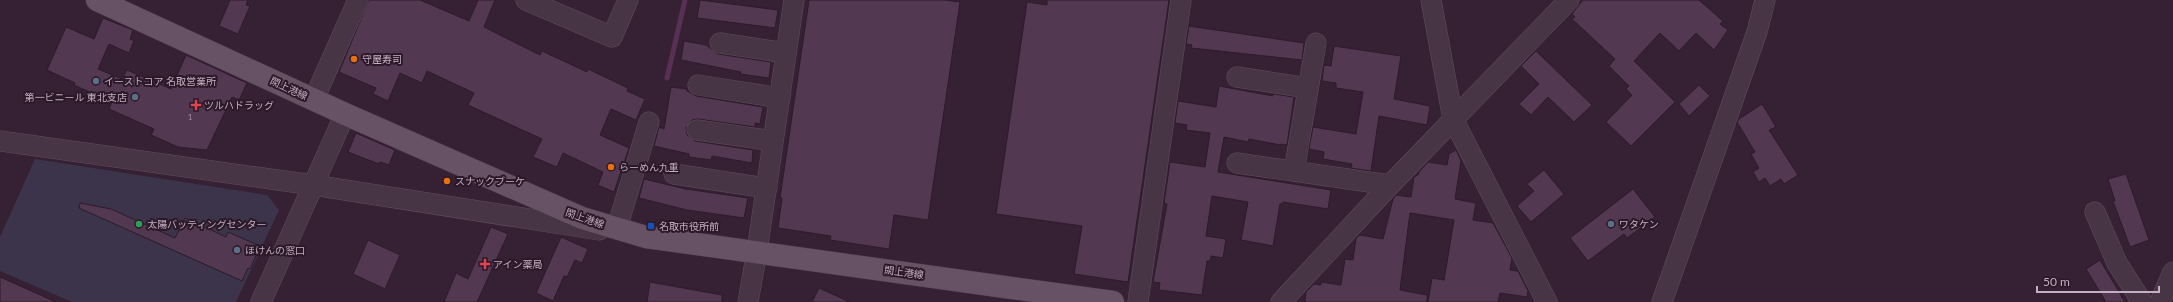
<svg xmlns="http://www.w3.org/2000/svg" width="2173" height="302" viewBox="0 0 2173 302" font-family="Lato,'Noto Sans JP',sans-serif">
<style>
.green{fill:#3b344b}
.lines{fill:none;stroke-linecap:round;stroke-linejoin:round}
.stream{stroke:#573053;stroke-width:5}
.building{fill:#523850;stroke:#2d1b2b}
.minor-casing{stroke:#624e5f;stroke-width:21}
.major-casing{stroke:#503d4e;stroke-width:23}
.minor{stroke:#473445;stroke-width:20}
.major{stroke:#675265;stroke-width:22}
.food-dot{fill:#e8710a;stroke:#2b1929;stroke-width:1.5}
.service-dot{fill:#5c6f8a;stroke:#2b1929;stroke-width:1.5}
.health-dot{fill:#e0444e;stroke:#2b1929;stroke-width:1.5}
.leisure-dot{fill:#2e9e5b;stroke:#2b1929;stroke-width:1.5}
.transit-dot{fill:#1a4fb4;stroke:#2b1929;stroke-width:1.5}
.labels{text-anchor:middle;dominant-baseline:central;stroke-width:4;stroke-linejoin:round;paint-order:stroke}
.number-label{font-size:8px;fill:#a890a5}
.poi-label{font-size:10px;fill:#c4aec1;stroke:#2b1929;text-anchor:start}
.street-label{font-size:10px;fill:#c4aec1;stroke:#2b1929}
</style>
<rect width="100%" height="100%" fill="#362034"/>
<polygon class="green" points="35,159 267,195 279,210 236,302 72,302 0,271 0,237"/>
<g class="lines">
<polyline class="stream" points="667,78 685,0"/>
</g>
<g class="building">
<polygon points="230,0 248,0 246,5 250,6 238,34 219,26"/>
<polygon points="369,0 420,0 469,21 478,0 495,0 484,27 540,55 542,51 587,72 588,69 628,88 627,91 645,99 636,120 611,109 600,135 629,148 614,192 598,185 603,172 563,153 557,167 533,157 542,139 468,105 474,93 427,71 422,83 400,73 388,101 373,94 376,88 339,72"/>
<polygon points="700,0 778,10 775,28 697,18"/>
<polygon points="809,0 944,0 960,2 928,220 894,215 889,249 830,240 831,236 778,228 782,198 780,198"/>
<polygon points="1047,0 1169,0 1128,282 1074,274 1082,226 996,214 1027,2 1047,5"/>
<polygon points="1583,0 1699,0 1723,21 1720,24 1728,30 1714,50 1696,33 1679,51 1660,33 1634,61 1675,102 1631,146 1606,122 1632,95 1626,89 1629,86 1609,66 1615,59 1572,19 1575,17 1572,14"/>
<polygon points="103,18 133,30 130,39 134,41 129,53 109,44 98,69 122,79 127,70 171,89 186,55 247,83 239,100 232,97 207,150 178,147 151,135 154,129 109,109 112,102 74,85 75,83 47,70 66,27 94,39"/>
<polygon points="1189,26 1304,43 1302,60 1191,48 1192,45 1186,44"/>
<polygon points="684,41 706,45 718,54 771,62 769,78 740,74 741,72 681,60"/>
<polygon points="1334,46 1401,56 1394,99 1430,106 1427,125 1379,116 1371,171 1351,168 1352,164 1323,159 1324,152 1309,149 1313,127 1356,134 1363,92 1336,88 1336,83 1322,81 1324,65 1331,66"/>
<polygon points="1536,51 1592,105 1574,122 1548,97 1531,115 1519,104 1539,84 1521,66"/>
<polygon points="1699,85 1710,96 1689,116 1679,104"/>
<polygon points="1219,86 1273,96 1273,94 1294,97 1287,145 1281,144 1280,145 1249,139 1248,142 1224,137 1218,172 1331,190 1328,209 1283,202 1283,204 1280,204 1273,246 1241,240 1248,202 1212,196 1206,236 1226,239 1223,258 1211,256 1210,261 1207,261 1202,295 1159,290 1160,283 1153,282 1167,204 1164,203 1170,162 1205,167 1210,133 1186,130 1187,125 1175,123 1178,101 1216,107"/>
<polygon points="671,87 687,89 687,91 696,96 763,107 760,124 755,123 755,127 698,119 692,120 686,128 687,135 695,141 753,150 752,163 712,156 711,160 689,157 689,154 654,146 659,127 664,129"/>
<polygon points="1762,104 1776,127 1769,130 1798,175 1784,184 1781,179 1770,186 1765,178 1759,182 1753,172 1759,168 1751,154 1755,152 1737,122 1739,119"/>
<polygon points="356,133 395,150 389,165 380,162 379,164 348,152"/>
<polygon points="1456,150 1461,161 1455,199 1476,203 1473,220 1493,223 1512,258 1510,270 1518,271 1528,291 1527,297 1500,293 1498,302 1428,302 1432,278 1444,280 1454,220 1410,213 1400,290 1427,295 1427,302 1305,302 1306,292 1314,284 1321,285 1321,282 1341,285 1345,259 1353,260 1356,238 1360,235 1383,239 1393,199 1396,195 1411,197 1414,177 1418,175 1419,172 1428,162 1447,165 1449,154"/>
<polygon points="1544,170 1564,194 1531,222 1517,206 1534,191 1527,184"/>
<polygon points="2126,174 2149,240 2130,247 2113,201 2115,201 2108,179"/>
<polygon points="644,179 686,189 748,198 744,218 687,210 639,198"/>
<polygon points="1633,189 1655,217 1627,238 1624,234 1588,261 1570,238"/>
<polygon points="80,203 111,209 175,238 185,218 226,237 228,232 260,246 250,269 248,268 242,281 79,208"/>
<polygon points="491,227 508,234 477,302 444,302 456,273 468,279"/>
<polygon points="561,237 588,249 582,263 575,260 567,277 564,276 553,301 536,293"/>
<polygon points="368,240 400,255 385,289 353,274"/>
<polygon points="2100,260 2125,302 2106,302 2086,269"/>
<polygon points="0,277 56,302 0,302"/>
<polygon points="650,282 722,295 722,302 647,302"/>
<polygon points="819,288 850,302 812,302"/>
</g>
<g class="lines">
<g class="minor-casing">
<g id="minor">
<polyline points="526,0 612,37 628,0"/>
<polyline points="1431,0 1453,119 1547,302"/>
<polyline points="720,43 786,53"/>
<polyline points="1237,77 1308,88"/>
<polyline points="698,85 780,98"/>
<polyline points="314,99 358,0"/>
<polyline points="697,130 773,141"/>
<polyline points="0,141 313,185 599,230"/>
<polyline points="1237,163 1390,185"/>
<polyline points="1294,171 1316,43"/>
<polyline points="674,174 767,188"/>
<polyline points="2095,212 2117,263 2142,302"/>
<polyline points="617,228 649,122"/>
<polyline points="261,302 345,114"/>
<polyline points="748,302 757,251 794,0"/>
<polyline points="1138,302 1181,0"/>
<polyline points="1281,302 1390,185 1569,0"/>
<polyline points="1662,302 1757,32 1765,0"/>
<polyline points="2160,302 2173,272"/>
</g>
</g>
<g class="major-casing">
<polyline id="major" points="97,0 345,114 582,218 646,237 1113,302"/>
</g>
<use href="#minor" class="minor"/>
<use href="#major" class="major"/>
</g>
<g class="food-dot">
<circle cx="354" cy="59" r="4"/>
<circle cx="611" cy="167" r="4"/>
<circle cx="447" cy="181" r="4"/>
</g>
<g class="service-dot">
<circle cx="96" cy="81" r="4"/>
<circle cx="135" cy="97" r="4"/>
<circle cx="1611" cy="224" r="4"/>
<circle cx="237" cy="250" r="4"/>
</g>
<g class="health-dot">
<path d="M194 99h4v4h4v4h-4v4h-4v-4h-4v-4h4z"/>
<path d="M483 258h4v4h4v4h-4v4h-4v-4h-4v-4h4z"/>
</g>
<circle class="leisure-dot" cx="139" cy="224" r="4"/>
<rect class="transit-dot" x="647" y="222" width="8" height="8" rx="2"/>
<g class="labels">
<g class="number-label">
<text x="190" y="117">1</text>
</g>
<g class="poi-label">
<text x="362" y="59">守屋寿司</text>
<text x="104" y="81">イーストコア 名取営業所</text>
<text x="127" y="97" text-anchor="end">第一ビニール 東北支店</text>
<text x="204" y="105">ツルハドラッグ</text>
<text x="619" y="167">らーめん九重</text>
<text x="455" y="181">スナックブーケ</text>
<text x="147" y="224">太陽バッティングセンター</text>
<text x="1619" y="224">ワタケン</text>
<text x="659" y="226">名取市役所前</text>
<text x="245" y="250">ほけんの窓口</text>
<text x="493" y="264">アイン薬局</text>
</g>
<g class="street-label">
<text transform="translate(289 88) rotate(25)">閖上港線</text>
<text transform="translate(585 218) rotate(19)">閖上港線</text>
<text transform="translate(904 272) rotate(8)">閖上港線</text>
</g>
</g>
<path d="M2037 286v6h122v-6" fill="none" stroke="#c4aec1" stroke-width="2"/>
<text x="2043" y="286" font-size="12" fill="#c4aec1" stroke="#2b1929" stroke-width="3" paint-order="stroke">50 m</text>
</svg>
